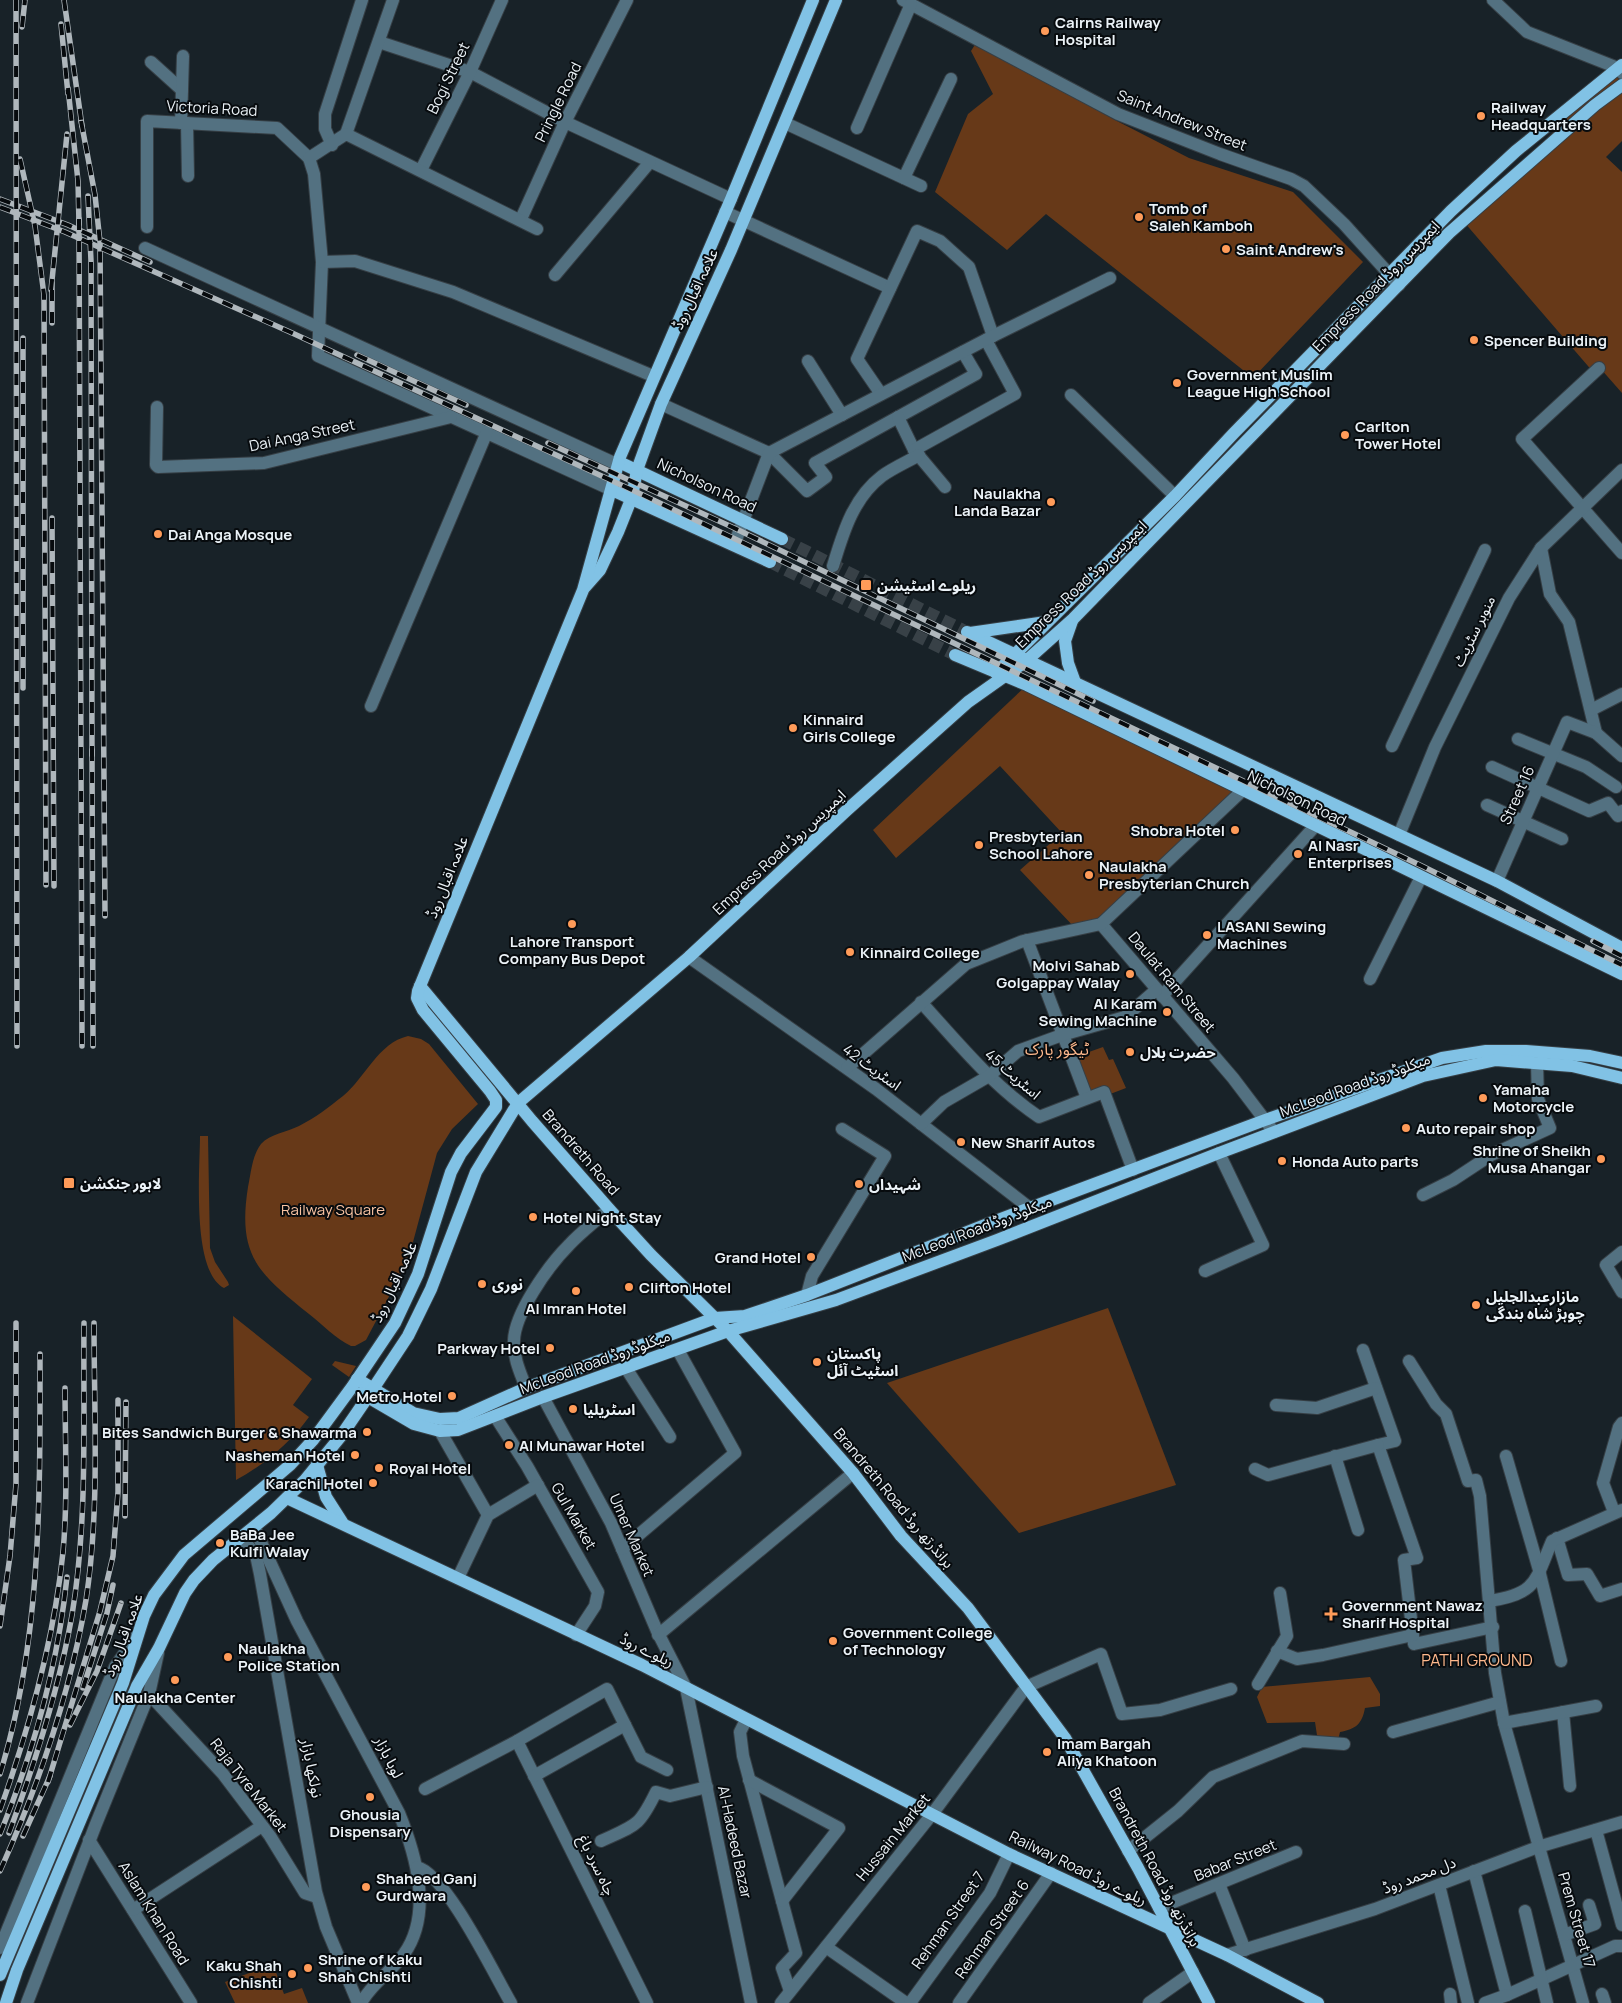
<svg xmlns="http://www.w3.org/2000/svg" width="1622" height="2003" viewBox="0 0 1622 2003" font-family="Manrope,'Noto Sans Arabic',sans-serif">
<style>
.green{fill:#673918}
.lines{fill:none;stroke-linecap:round;stroke-linejoin:round}
.major-tunnel{stroke:#384147;stroke-width:12;stroke-dasharray:12 6;stroke-linecap:butt}
.minor-casing{stroke:#363f45;stroke-width:14}
.major-casing{stroke:#363f45;stroke-width:14}
.minor{stroke:#537181;stroke-width:12}
.major{stroke:#81c2e5;stroke-width:12}
.rail-casing{stroke:#afb7bc;stroke-width:5.5}
.rail{stroke:#070b0e;stroke-width:4;stroke-dasharray:11;stroke-linecap:butt}
.poi-dot{fill:#fe9b59;stroke:#070b0e;stroke-width:2}
.labels{text-anchor:middle;dominant-baseline:central;stroke-width:4;stroke-linejoin:round;paint-order:stroke}
.poi-label{font-size:15px;font-weight:bold;fill:#ebf2f7;stroke:#070b0e;text-anchor:start}
.street-label{font-size:15px;fill:#ebf2f7;stroke:#070b0e}
.park-label{font-size:15px;fill:#fac4a3;stroke:#070b0e}
.neighbourhood-label{font-size:16px;fill:#feb88c;stroke:#070b0e}
</style>
<rect width="100%" height="100%" fill="#182228"/>
<g class="green">
<polygon points="976,43 1115,120 1189,158 1293,192 1363,262 1253,378 1046,214 1007,250 935,192 968,114 993,94 971,51"/>
<polygon points="1619,66 1622,72 1622,141 1606,157 1622,172 1622,393 1600,368 1594,373 1464,222"/>
<polygon points="1027,685 1243,790 1101,924 1076,929 1020,870 1062,833 1000,766 896,858 873,830"/>
<path d="M408,1036L421,1039L429,1044L478,1104L452,1129L437,1153L413,1242L403,1270L366,1340L355,1346H351C336,1339 322,1324 309,1314C259,1274 237,1256 248,1187C251,1173 252,1156 261,1144C270,1134 287,1132 299,1126C315,1118 329,1107 343,1096C365,1078 378,1043 408,1036Z"/>
<polygon points="1103,1047 1109,1060 1113,1059 1126,1088 1105,1096 1087,1098 1072,1058"/>
<path d="M200,1136H208L210,1248L215,1262L228,1282L229,1285L224,1288C191,1271 200,1169 200,1136Z"/>
<polygon points="1108,1308 1176,1485 1019,1533 887,1383"/>
<path d="M233,1316L312,1379L293,1405L309,1417C291,1442 264,1465 236,1480Z"/>
<polygon points="335,1361 356,1366 349,1377 332,1365"/>
<path d="M1370,1677L1380,1694V1706L1365,1708C1362,1724 1356,1729 1340,1732L1337,1744L1318,1742L1315,1722L1267,1723L1257,1697L1262,1687Z"/>
<polygon points="273,1964 284,1994 302,1988 308,2003 235,2003 225,1982"/>
</g>
<g class="lines">
<g class="major-tunnel">
<polyline points="782,539 967,632"/>
<polyline points="770,562 955,655"/>
</g>
<g class="minor-casing">
<g id="minor">
<polyline points="903,0 1118,114 1220,154 1291,179 1304,186 1344,224 1399,285"/>
<polyline points="1493,0 1527,32 1618,68 1622,73"/>
<polyline points="379,42 470,72 565,122 731,199"/>
<polyline points="151,62 182,90"/>
<polyline points="181,123 183,56"/>
<polyline points="187,123 188,176"/>
<polyline points="785,123 921,186"/>
<polyline points="857,128 911,4"/>
<polyline points="346,134 393,0"/>
<polyline points="332,145 325,129 325,114 362,0"/>
<polyline points="421,170 470,72 502,0"/>
<polyline points="904,178 951,79"/>
<polyline points="725,212 890,288"/>
<polyline points="521,219 565,122 627,0"/>
<polyline points="147,227 147,121 277,128 309,158"/>
<polyline points="537,229 346,134 309,158 314,174 322,262 318,356 612,490"/>
<polyline points="145,248 612,462 619,462"/>
<polyline points="322,262 355,261 453,292 653,376"/>
<polyline points="555,275 650,162"/>
<polyline points="808,361 842,415"/>
<polyline points="1599,368 1522,439 1622,553"/>
<polyline points="881,394 857,359 917,231 940,241 969,267 993,336"/>
<polyline points="1071,395 1175,496"/>
<polyline points="661,404 769,453 807,491 826,477 815,463 976,374 963,352"/>
<polyline points="157,407 156,465 158,467 264,463 451,417"/>
<polyline points="898,417 914,450 945,487"/>
<polyline points="914,450 1015,394 986,340"/>
<polyline points="734,545 769,453 993,336 1110,278"/>
<polyline points="1541,548 1550,594 1569,622 1596,733"/>
<path d="M833,566C843,533 853,498 882,476C893,468 907,462 919,455"/>
<polyline points="371,706 487,432"/>
<polyline points="1591,710 1622,694"/>
<polyline points="1518,739 1586,767 1616,787"/>
<polyline points="1392,746 1485,550"/>
<polyline points="1492,767 1589,811 1608,803 1618,816 1622,811"/>
<polyline points="1487,805 1562,839"/>
<polyline points="1399,835 1435,747 1509,598 1541,548 1622,470"/>
<polyline points="1497,881 1567,722 1596,733 1622,756"/>
<polyline points="1101,924 1233,1078 1274,1132"/>
<polyline points="1027,940 1087,1098"/>
<polyline points="689,957 876,1089 1031,1209"/>
<polyline points="1370,979 1421,877"/>
<polyline points="1162,996 1316,825"/>
<path d="M921,1002C958,1043 993,1086 1039,1117L1104,1092L1133,1170"/>
<polyline points="847,1068 966,964 1023,941 1101,924 1243,790"/>
<polyline points="921,1124 944,1102 989,1076 1018,1051 1062,1035 1125,1017 1156,990"/>
<polyline points="1423,1195 1453,1180 1491,1155 1550,1128 1538,1099 1537,1063"/>
<polyline points="1622,1252 1606,1265 1622,1292"/>
<polyline points="1205,1271 1263,1245 1219,1153"/>
<polyline points="807,1295 812,1276 885,1156 842,1129"/>
<polyline points="1363,1350 1395,1441 1378,1445 1417,1558 1404,1560 1414,1644 1493,1627"/>
<polyline points="1409,1361 1436,1404 1446,1414 1468,1481 1476,1480 1480,1496 1495,1673 1504,1723 1583,2003"/>
<polyline points="626,1368 670,1437"/>
<path d="M526,1388C521,1374 514,1360 514,1344C512,1316 549,1265 569,1245C581,1232 596,1221 609,1209"/>
<polyline points="543,1397 611,1523 657,1631 686,1688 751,2003"/>
<polyline points="1276,1405 1317,1408 1376,1388"/>
<polyline points="495,1416 527,1466 598,1592 595,1606 576,1635"/>
<polyline points="440,1431 488,1515"/>
<polyline points="1335,1456 1358,1530"/>
<polyline points="1506,1456 1539,1570 1561,1661"/>
<polyline points="1255,1469 1268,1475 1378,1445"/>
<polyline points="1614,1512 1603,1483 1619,1427 1622,1423"/>
<path d="M254,1527L297,1621L399,1813C416,1855 433,1913 404,1954C391,1972 372,1983 361,2003"/>
<polyline points="241,1537 256,1555 260,1574 316,1892 326,1927 358,2003"/>
<polyline points="1557,1538 1568,1575 1587,1574 1600,1596 1622,1589"/>
<polyline points="622,1549 735,1453 678,1350"/>
<polyline points="458,1578 488,1515 538,1485"/>
<path d="M1489,1601C1537,1594 1535,1581 1552,1541L1622,1510"/>
<polyline points="658,1635 853,1473"/>
<polyline points="1277,1651 1297,1659 1323,1655 1413,1635"/>
<polyline points="1258,1684 1287,1636 1280,1593"/>
<polyline points="149,1694 223,1774 270,1836 305,1893 317,1897"/>
<polyline points="1563,1712 1570,1786"/>
<polyline points="746,1720 740,1732 743,1756 796,1953 782,1968 790,1991"/>
<polyline points="1504,1723 1596,1706"/>
<polyline points="1393,1732 1500,1702"/>
<polyline points="517,1741 647,2003"/>
<polyline points="534,1776 625,1725"/>
<polyline points="749,1780 839,1828 782,1901"/>
<polyline points="425,1789 517,1741 607,1689 641,1757 667,1770"/>
<polyline points="1596,1830 1622,1925"/>
<polyline points="89,1840 191,2003"/>
<path d="M601,1841C636,1825 639,1827 656,1792L670,1796L707,1787"/>
<polyline points="1128,1851 1178,1811 1213,1777 1302,1741 1344,1744"/>
<path d="M417,1867C446,1874 494,1974 511,2003"/>
<polyline points="1474,1871 1507,1995 1615,1946 1622,1946"/>
<polyline points="1219,1884 1245,1950"/>
<polyline points="1439,1885 1468,2003"/>
<polyline points="1159,1908 1296,1852"/>
<polyline points="133,1910 262,1826"/>
<polyline points="1525,1911 1547,2003"/>
<polyline points="1564,1935 1595,1924 1589,1905"/>
<polyline points="826,1947 906,2003"/>
<polyline points="0,1948 115,1667 137,1635"/>
<polyline points="1227,1955 1375,1909 1538,1847 1622,1822"/>
<polyline points="1450,1994 1451,2003"/>
<polyline points="1602,1994 1605,2003"/>
<polyline points="27,2003 96,1824 149,1694 158,1653"/>
<polyline points="781,2003 933,1813 1026,1687 1101,1654 1122,1714 1160,1710 1231,1689"/>
<polyline points="910,2003 990,1893 1009,1854"/>
<polyline points="959,2003 1051,1873"/>
<polyline points="1149,2003 1193,1972"/>
<polyline points="1485,2003 1507,1995"/>
</g>
</g>
<g class="major-casing">
<g id="major">
<polyline points="619,462 782,539"/>
<polyline points="612,490 770,562"/>
<polyline points="585,587 600,570 618,532 632,497 637,470 661,404 731,250 836,0"/>
<polyline points="1072,621 1065,641 1068,663 1076,685"/>
<polyline points="967,632 1497,881 1622,948"/>
<polyline points="970,633 1046,622"/>
<polyline points="955,655 1027,685 1622,974"/>
<polyline points="996,673 1175,496 1234,433 1451,211 1516,151 1622,65"/>
<polyline points="420,986 532,1121 609,1209 651,1255 728,1331 853,1473 901,1536 968,1608 1065,1738 1138,1868 1209,2003"/>
<polyline points="357,1379 413,1413 440,1419 459,1418 526,1388 715,1318 745,1316 807,1295 990,1223 1265,1120 1442,1058 1486,1051 1526,1051 1590,1056 1622,1063"/>
<polyline points="361,1393 414,1424 440,1431 458,1430 543,1397 728,1331 836,1300 997,1240 1219,1153 1423,1076 1496,1060 1572,1066 1622,1078"/>
<polyline points="317,1465 326,1497 342,1522"/>
<polyline points="287,1498 642,1665 1009,1854 1227,1955 1318,2003"/>
<polyline points="0,1975 123,1683 144,1616 154,1595 184,1555 290,1465 313,1440 352,1387 395,1323 418,1274 451,1172 461,1153 496,1107 496,1100 490,1091 423,1010 417,998 418,991 583,590 620,457 731,199 813,0"/>
<polyline points="6,2003 17,1970 137,1686 159,1648 185,1593 194,1580 213,1560 271,1513 305,1480 341,1436 367,1398 408,1336 431,1289 476,1172 518,1103 689,957 847,810 968,702 1026,661 1073,619 1449,233 1595,105 1622,85"/>
</g>
</g>
<use href="#minor" class="minor"/>
<use href="#major" class="major"/>
<g class="rail-casing">
<g id="rail">
<polyline points="16,0 17,1046"/>
<polyline points="64,0 82,126"/>
<polyline points="61,24 68,94"/>
<polyline points="22,27 25,0"/>
<polyline points="68,88 78,181 79,224"/>
<polyline points="81,121 95,195 100,242 105,916"/>
<polyline points="20,159 35,226 44,295 46,885"/>
<polyline points="88,196 91,261 92,755"/>
<polyline points="0,199 68,225 150,262"/>
<polyline points="0,207 65,232 290,332 645,496 1424,867 1622,965"/>
<polyline points="79,219 82,1046"/>
<polyline points="51,290 67,134"/>
<polyline points="52,323 52,283"/>
<polyline points="23,338 23,688"/>
<polyline points="357,355 466,405"/>
<polyline points="548,443 732,527 1093,701"/>
<polyline points="52,518 54,886"/>
<polyline points="92,750 93,1046"/>
<polyline points="1593,941 1622,956"/>
<polyline points="125,1516 126,1402"/>
<polyline points="0,1626 10,1556 16,1484 16,1323"/>
<polyline points="83,1688 107,1613 113,1585"/>
<polyline points="70,1725 97,1671 121,1603"/>
<path d="M0,1774C42,1638 40,1495 40,1354"/>
<polyline points="48,1782 100,1611 113,1556 118,1492 118,1400"/>
<path d="M0,1810C30,1726 54,1640 63,1552C68,1498 65,1442 65,1388"/>
<path d="M9,1833C35,1763 59,1689 72,1615C88,1519 83,1420 84,1323"/>
<path d="M0,1834C33,1753 58,1664 67,1577"/>
<polyline points="23,1836 50,1776"/>
<path d="M0,1871C39,1784 70,1694 86,1600C100,1509 94,1414 94,1323"/>
</g>
</g>
<use href="#rail" class="rail"/>
</g>
<g class="poi-dot">
<circle cx="1045" cy="31" r="5"/>
<circle cx="1481" cy="116" r="5"/>
<circle cx="1139" cy="217" r="5"/>
<circle cx="1226" cy="249" r="5"/>
<circle cx="1474" cy="340" r="5"/>
<circle cx="1177" cy="383" r="5"/>
<circle cx="1345" cy="435" r="5"/>
<circle cx="1051" cy="502" r="5"/>
<circle cx="158" cy="534" r="5"/>
<rect x="860" y="579" width="12" height="12" rx="2.5"/>
<circle cx="793" cy="728" r="5"/>
<circle cx="1235" cy="830" r="5"/>
<circle cx="979" cy="845" r="5"/>
<circle cx="1298" cy="854" r="5"/>
<circle cx="1089" cy="875" r="5"/>
<circle cx="572" cy="924" r="5"/>
<circle cx="1207" cy="935" r="5"/>
<circle cx="850" cy="952" r="5"/>
<circle cx="1130" cy="974" r="5"/>
<circle cx="1167" cy="1012" r="5"/>
<circle cx="1130" cy="1052" r="5"/>
<circle cx="1483" cy="1098" r="5"/>
<circle cx="1406" cy="1128" r="5"/>
<circle cx="961" cy="1142" r="5"/>
<circle cx="1601" cy="1159" r="5"/>
<circle cx="1282" cy="1161" r="5"/>
<rect x="63" y="1177" width="12" height="12" rx="2.5"/>
<circle cx="859" cy="1184" r="5"/>
<circle cx="533" cy="1217" r="5"/>
<circle cx="811" cy="1257" r="5"/>
<circle cx="482" cy="1284" r="5"/>
<circle cx="629" cy="1287" r="5"/>
<circle cx="576" cy="1291" r="5"/>
<circle cx="1476" cy="1305" r="5"/>
<circle cx="550" cy="1348" r="5"/>
<circle cx="817" cy="1362" r="5"/>
<circle cx="452" cy="1396" r="5"/>
<circle cx="573" cy="1409" r="5"/>
<circle cx="367" cy="1432" r="5"/>
<circle cx="509" cy="1445" r="5"/>
<circle cx="355" cy="1455" r="5"/>
<circle cx="379" cy="1468" r="5"/>
<circle cx="373" cy="1483" r="5"/>
<circle cx="220" cy="1543" r="5"/>
<path d="M1328.5 1606.5h5v5h5v5h-5v5h-5v-5h-5v-5h5z"/>
<circle cx="833" cy="1641" r="5"/>
<circle cx="228" cy="1657" r="5"/>
<circle cx="175" cy="1680" r="5"/>
<circle cx="1047" cy="1752" r="5"/>
<circle cx="370" cy="1797" r="5"/>
<circle cx="366" cy="1887" r="5"/>
<circle cx="308" cy="1968" r="5"/>
<circle cx="292" cy="1974" r="5"/>
</g>
<g class="labels">
<g class="poi-label">
<text x="1055" y="22">Cairns Railway<tspan x="1055" dy="17">Hospital</tspan></text>
<text x="1491" y="107">Railway<tspan x="1491" dy="17">Headquarters</tspan></text>
<text x="1149" y="208">Tomb of<tspan x="1149" dy="17">Saleh Kamboh</tspan></text>
<text x="1236" y="249">Saint Andrew's</text>
<text x="1484" y="340">Spencer Building</text>
<text x="1187" y="374">Government Muslim<tspan x="1187" dy="17">League High School</tspan></text>
<text x="1355" y="426">Carlton<tspan x="1355" dy="17">Tower Hotel</tspan></text>
<text x="1041" y="493" text-anchor="end">Naulakha<tspan x="1041" dy="17">Landa Bazar</tspan></text>
<text x="168" y="534">Dai Anga Mosque</text>
<text x="877" y="585">ریلوے اسٹیشن</text>
<text x="803" y="719">Kinnaird<tspan x="803" dy="17">Girls College</tspan></text>
<text x="1225" y="830" text-anchor="end">Shobra Hotel</text>
<text x="989" y="836">Presbyterian<tspan x="989" dy="17">School Lahore</tspan></text>
<text x="1308" y="845">Al Nasr<tspan x="1308" dy="17">Enterprises</tspan></text>
<text x="1099" y="866">Naulakha<tspan x="1099" dy="17">Presbyterian Church</tspan></text>
<text x="1217" y="926">LASANI Sewing<tspan x="1217" dy="17">Machines</tspan></text>
<text x="572" y="941" text-anchor="middle">Lahore Transport<tspan x="572" dy="17">Company Bus Depot</tspan></text>
<text x="860" y="952">Kinnaird College</text>
<text x="1120" y="965" text-anchor="end">Molvi Sahab<tspan x="1120" dy="17">Golgappay Walay</tspan></text>
<text x="1157" y="1003" text-anchor="end">Al Karam<tspan x="1157" dy="17">Sewing Machine</tspan></text>
<text x="1140" y="1052">حضرت بلال</text>
<text x="1493" y="1089">Yamaha<tspan x="1493" dy="17">Motorcycle</tspan></text>
<text x="1416" y="1128">Auto repair shop</text>
<text x="971" y="1142">New Sharif Autos</text>
<text x="1591" y="1150" text-anchor="end">Shrine of Sheikh<tspan x="1591" dy="17">Musa Ahangar</tspan></text>
<text x="1292" y="1161">Honda Auto parts</text>
<text x="80" y="1183">لاہور جنکشن</text>
<text x="869" y="1184">شہیداں</text>
<text x="543" y="1217">Hotel Night Stay</text>
<text x="801" y="1257" text-anchor="end">Grand Hotel</text>
<text x="492" y="1284">نوری</text>
<text x="639" y="1287">Clifton Hotel</text>
<text x="1486" y="1296">مازارعبدالجلیل<tspan x="1486" dy="17">چوہڑ شاہ بندگی</tspan></text>
<text x="576" y="1308" text-anchor="middle">Al Imran Hotel</text>
<text x="540" y="1348" text-anchor="end">Parkway Hotel</text>
<text x="827" y="1353">پاکستان<tspan x="827" dy="17">اسٹیٹ آئل</tspan></text>
<text x="442" y="1396" text-anchor="end">Metro Hotel</text>
<text x="583" y="1409">اسٹریلیا</text>
<text x="357" y="1432" text-anchor="end">Bites Sandwich Burger &amp; Shawarma</text>
<text x="519" y="1445">Al Munawar Hotel</text>
<text x="345" y="1455" text-anchor="end">Nasheman Hotel</text>
<text x="389" y="1468">Royal Hotel</text>
<text x="363" y="1483" text-anchor="end">Karachi Hotel</text>
<text x="230" y="1534">BaBa Jee<tspan x="230" dy="17">Kulfi Walay</tspan></text>
<text x="1342" y="1605">Government Nawaz<tspan x="1342" dy="17">Sharif Hospital</tspan></text>
<text x="843" y="1632">Government College<tspan x="843" dy="17">of Technology</tspan></text>
<text x="238" y="1648">Naulakha<tspan x="238" dy="17">Police Station</tspan></text>
<text x="175" y="1697" text-anchor="middle">Naulakha Center</text>
<text x="1057" y="1743">Imam Bargah<tspan x="1057" dy="17">Aliya Khatoon</tspan></text>
<text x="370" y="1814" text-anchor="middle">Ghousia<tspan x="370" dy="17">Dispensary</tspan></text>
<text x="376" y="1878">Shaheed Ganj<tspan x="376" dy="17">Gurdwara</tspan></text>
<text x="318" y="1959">Shrine of Kaku<tspan x="318" dy="17">Shah Chishti</tspan></text>
<text x="282" y="1965" text-anchor="end">Kaku Shah<tspan x="282" dy="17">Chishti</tspan></text>
</g>
<g class="street-label">
<text transform="translate(448 78) rotate(-64)">Bogi Street</text>
<text transform="translate(558 102) rotate(-64)">Pringle Road</text>
<text transform="translate(212 108) rotate(3)">Victoria Road</text>
<text transform="translate(1182 120) rotate(22)">Saint Andrew Street</text>
<text transform="translate(1376 286) rotate(-46)">Empress Road ایمپریس روڈ</text>
<text transform="translate(695 289) rotate(-65)">علامہ اقبال روڈ</text>
<text transform="translate(302 435) rotate(-12)">Dai Anga Street</text>
<text transform="translate(707 485) rotate(25)">Nicholson Road</text>
<text transform="translate(1081 584) rotate(-44)">Empress Road ایمپریس روڈ</text>
<text transform="translate(1474 631) rotate(-64)">منوہر سٹریٹ</text>
<text transform="translate(1517 795) rotate(-66)">Street 16</text>
<text transform="translate(1297 798) rotate(26)">Nicholson Road</text>
<text transform="translate(779 852) rotate(-43)">Empress Road ایمپریس روڈ</text>
<text transform="translate(447 877) rotate(-68)">علامہ اقبال روڈ</text>
<text transform="translate(1172 982) rotate(50)">Daulat Ram Street</text>
<text transform="translate(872 1067) rotate(36)">اسٹریٹ 42</text>
<text transform="translate(1013 1074) rotate(41)">اسٹریٹ 45</text>
<text transform="translate(1355 1085) rotate(-20)">McLeod Road میکلوڈ روڈ</text>
<text transform="translate(581 1152) rotate(49)">Brandreth Road</text>
<text transform="translate(977 1229) rotate(-21)">McLeod Road میکلوڈ روڈ</text>
<text transform="translate(394 1282) rotate(-65)">علامہ اقبال روڈ</text>
<text transform="translate(595 1362) rotate(-20)">McLeod Road میکلوڈ روڈ</text>
<text transform="translate(894 1498) rotate(50)">Brandreth Road برانڈرتھ روڈ</text>
<text transform="translate(574 1516) rotate(60)">Gul Market</text>
<text transform="translate(632 1535) rotate(66)">Umer Market</text>
<text transform="translate(123 1635) rotate(-70)">علامہ اقبال روڈ</text>
<text transform="translate(647 1650) rotate(26)">ریلوے روڈ</text>
<text transform="translate(389 1757) rotate(63)">لوہا بازار</text>
<text transform="translate(312 1768) rotate(79)">نولکھا بازار</text>
<text transform="translate(249 1785) rotate(52)">Raja Tyre Market</text>
<text transform="translate(893 1837) rotate(-51)">Hussain Market</text>
<text transform="translate(735 1842) rotate(78)">Al-Hadeed Bazar</text>
<text transform="translate(1235 1860) rotate(-22)">Babar Street</text>
<text transform="translate(597 1865) rotate(64)">چاہ سرد باغ</text>
<text transform="translate(1155 1867) rotate(62)">Brandreth Road برانڈرتھ روڈ</text>
<text transform="translate(1078 1868) rotate(26)">Railway Road ریلوے روڈ</text>
<text transform="translate(1419 1875) rotate(-21)">دل محمد روڈ</text>
<text transform="translate(154 1913) rotate(58)">Aslam Khan Road</text>
<text transform="translate(948 1920) rotate(-55)">Rehman Street 7</text>
<text transform="translate(1577 1920) rotate(74)">Prem Street 17</text>
<text transform="translate(992 1929) rotate(-55)">Rehman Street 6</text>
</g>
<g class="park-label">
<text x="333" y="1209">Railway Square</text>
</g>
<g class="neighbourhood-label">
<text x="1057" y="1049">ٹیگور پارک</text>
<text x="1477" y="1660">PATHI GROUND</text>
</g>
</g>
</svg>
